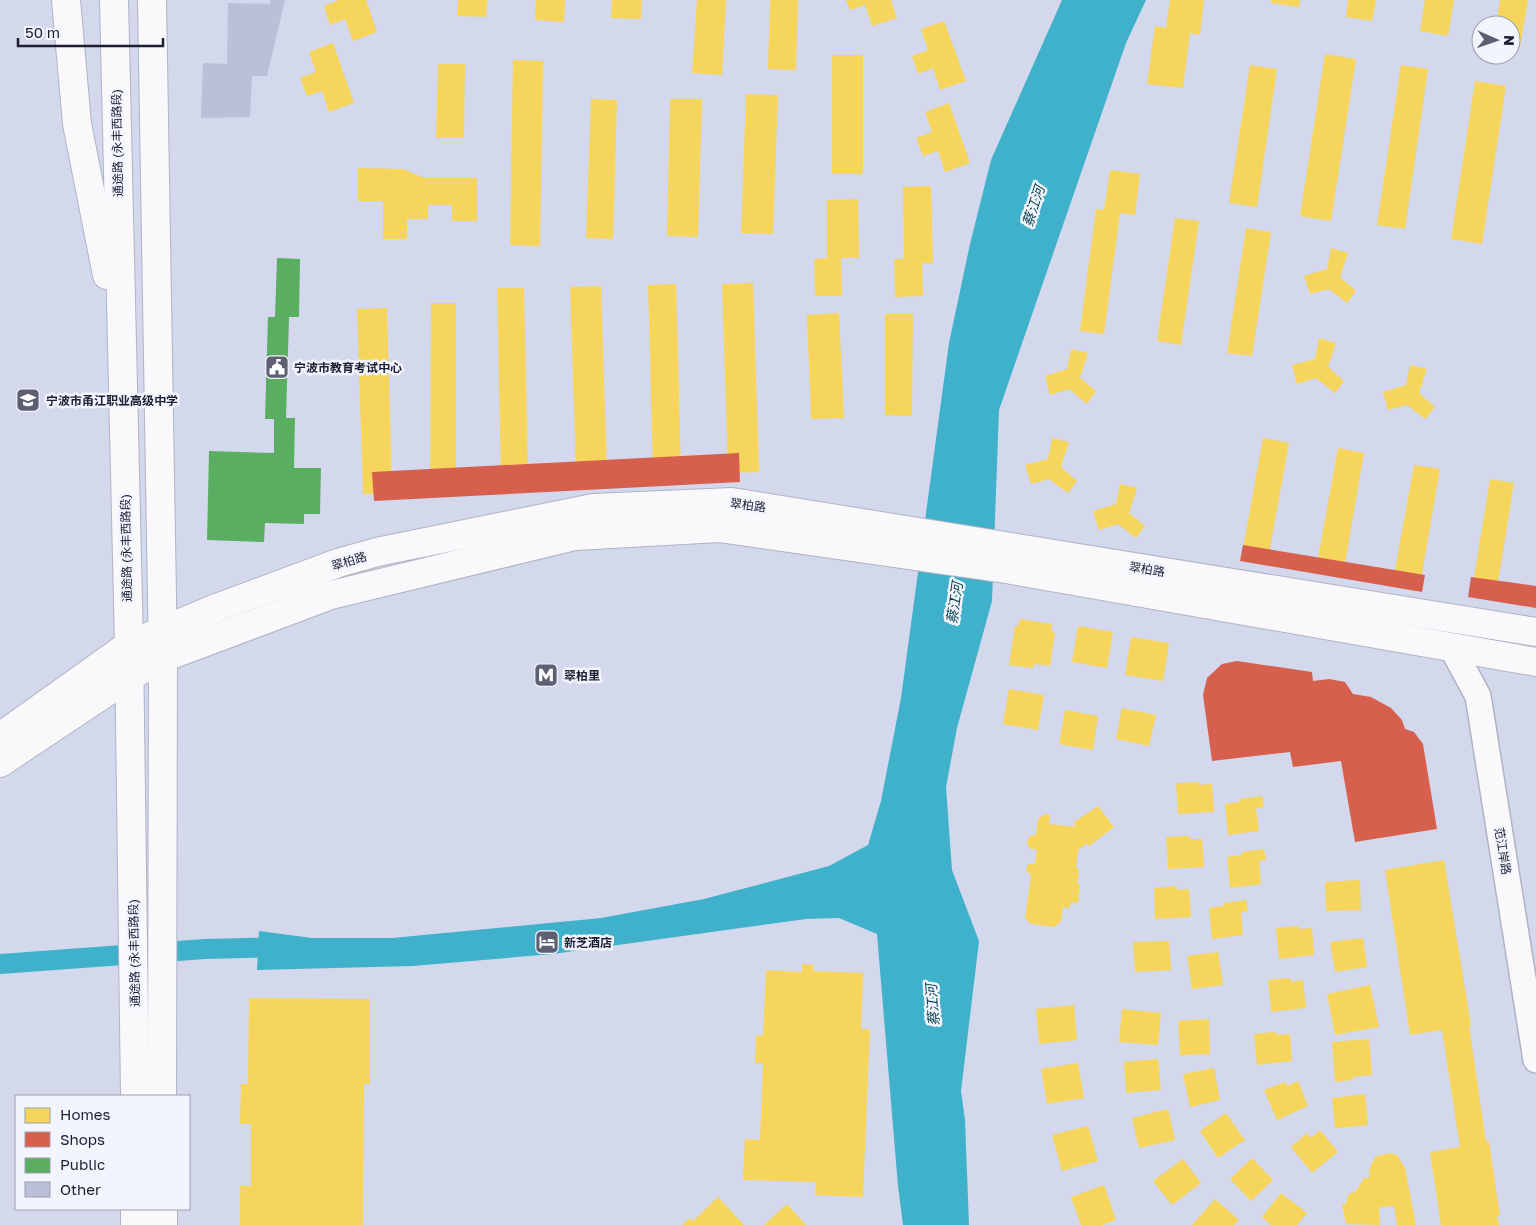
<svg xmlns="http://www.w3.org/2000/svg" width="1536" height="1225" viewBox="0 0 1536 1225" font-family="'Golos Text','Noto Sans SC',sans-serif">
<style>
.water{fill:#40b1ca}
.homes{fill:#f6d55c}
.shops{fill:#d6604d}
.public{fill:#5aae61}
.lines{fill:none;stroke-linecap:round;stroke-linejoin:round}
.canal{stroke:#40b1ca;stroke-width:20}
.building{fill:#bbbfd8}
.minor-casing{stroke:#b0b3c4;stroke-width:28}
.major-casing{stroke:#b0b3c4;stroke-width:30}
.minor{stroke:#f9f9fc;stroke-width:25}
.major{stroke:#f9f9fc;stroke-width:28}
.labels{text-anchor:middle;dominant-baseline:central;stroke-width:5;stroke-linejoin:round;paint-order:stroke}
.street-label{font-size:12px;fill:#1c1f30;stroke:#f2f5fe}
.poi-label{font-size:12px;font-weight:bold;fill:#1c1f30;stroke:#f2f5fe;text-anchor:start}
.water-label{font-size:14px;font-style:italic;fill:#023d49;stroke:#f2f5fe}
</style>
<rect width="100%" height="100%" fill="#d4d8ec"/>
<polygon class="water" points="1062,0 1146,0 1126,43 999,410 992,601 957,728 946,787 952,870 979,941 961,1091 965,1120 969,1225 903,1225 898,1186 877,934 839,918 806,919 553,954 413,966 257,970 259,931 312,938 392,938 601,918 704,899 829,866 868,845 881,801 901,698 949,343 970,244 991,160"/>
<g class="homes">
<polygon points="339,0 366,0 377,32 353,41 345,19 330,25 324,6"/>
<polygon points="458,0 487,0 486,17 457,16"/>
<polygon points="536,0 565,0 564,22 535,20"/>
<polygon points="612,0 642,0 641,19 611,18"/>
<polygon points="697,0 726,0 722,75 692,73"/>
<polygon points="770,0 798,0 796,70 768,69"/>
<polygon points="846,0 891,0 897,18 872,26 865,5 850,10"/>
<polygon points="1170,0 1204,0 1200,35 1190,33 1183,88 1147,84 1155,26 1166,28"/>
<polygon points="1271,0 1300,0 1299,7 1271,3"/>
<polygon points="1348,0 1376,0 1372,21 1346,17"/>
<polygon points="1425,0 1454,0 1448,36 1420,31"/>
<polygon points="1500,0 1528,0 1520,47 1511,46 1511,25 1496,25"/>
<polygon points="944,21 966,81 940,90 933,68 918,74 912,56 928,50 921,29"/>
<polygon points="333,43 354,103 329,112 322,91 307,96 300,78 316,72 309,52"/>
<polygon points="1325,54 1356,59 1331,221 1300,216"/>
<rect x="832" y="55" width="31" height="119"/>
<polygon points="513,60 543,61 540,246 510,245"/>
<polygon points="438,64 465,64 464,138 436,138"/>
<polygon points="1250,65 1277,69 1257,207 1229,203"/>
<polygon points="1401,65 1428,69 1405,229 1377,225"/>
<polygon points="1475,81 1506,86 1482,244 1451,239"/>
<polygon points="746,94 778,95 773,234 741,233"/>
<polygon points="591,99 617,100 613,239 586,238"/>
<polygon points="670,99 702,99 698,237 667,236"/>
<polygon points="949,103 970,163 945,172 938,151 923,156 916,138 932,132 925,112"/>
<polygon points="358,168 403,169 424,178 477,178 477,221 452,221 452,205 428,205 428,219 407,219 407,239 383,239 383,201 358,201"/>
<polygon points="1110,170 1140,174 1135,215 1120,213 1104,334 1080,331 1096,209 1104,210"/>
<polygon points="931,186 933,263 922,263 923,296 895,297 894,259 904,259 903,187"/>
<polygon points="858,199 859,258 841,258 842,296 815,296 814,259 827,258 827,200"/>
<polygon points="1175,218 1199,221 1181,345 1157,341"/>
<polygon points="1246,228 1271,232 1252,356 1227,353"/>
<polygon points="1331,248 1348,253 1340,277 1356,291 1347,303 1329,289 1310,294 1304,276 1327,269"/>
<polygon points="753,283 759,472 728,473 722,284"/>
<polygon points="676,284 681,472 653,473 648,285"/>
<polygon points="601,286 607,474 576,475 570,287"/>
<polygon points="497,288 524,288 528,479 501,480"/>
<polygon points="431,303 456,303 456,488 430,488"/>
<polygon points="387,308 392,493 363,494 357,309"/>
<polygon points="839,313 844,418 811,419 807,315"/>
<polygon points="885,314 913,314 912,416 885,415"/>
<polygon points="1319,338 1336,343 1328,367 1344,381 1335,393 1316,378 1297,384 1292,365 1315,359"/>
<polygon points="1071,349 1088,353 1080,378 1096,391 1087,404 1069,389 1050,395 1045,376 1067,369"/>
<polygon points="1410,365 1427,369 1419,393 1435,407 1425,419 1407,405 1388,410 1383,392 1406,385"/>
<polygon points="1052,438 1069,442 1061,467 1077,481 1068,493 1049,479 1031,484 1025,465 1048,459"/>
<polygon points="1263,438 1289,443 1268,559 1242,554"/>
<polygon points="1338,448 1364,453 1344,569 1317,564"/>
<polygon points="1414,465 1440,469 1420,585 1393,581"/>
<polygon points="1490,479 1514,483 1496,594 1472,590"/>
<polygon points="1120,484 1137,488 1129,513 1145,526 1136,538 1118,524 1099,530 1093,511 1116,504"/>
<polygon points="1020,619 1052,624 1051,631 1055,632 1050,666 1034,664 1033,668 1009,665 1015,626 1018,626"/>
<polygon points="1078,626 1113,632 1107,668 1072,662"/>
<polygon points="1131,637 1169,643 1163,681 1125,675"/>
<polygon points="1315,687 1326,761 1301,765 1298,749 1264,754 1258,710 1292,705 1290,691"/>
<polygon points="1009,689 1044,695 1038,730 1003,724"/>
<polygon points="1122,708 1156,715 1149,746 1116,739"/>
<polygon points="1065,710 1098,716 1093,750 1059,744"/>
<polygon points="1409,753 1420,827 1394,831 1392,815 1359,820 1352,776 1386,771 1384,757"/>
<polygon points="1199,782 1199,785 1212,784 1214,812 1178,814 1176,783"/>
<polygon points="1262,796 1264,807 1256,808 1259,831 1228,835 1225,804 1240,802 1240,799"/>
<polygon points="1098,806 1114,827 1089,846 1087,843 1078,850 1076,868 1079,869 1077,884 1080,884 1078,903 1070,902 1070,908 1063,907 1061,921 1055,927 1031,924 1025,918 1031,875 1026,871 1028,864 1035,864 1037,850 1029,848 1027,842 1030,836 1036,835 1038,819 1045,814 1050,815 1049,824 1076,827 1073,823"/>
<polygon points="1189,836 1190,839 1202,839 1204,867 1168,869 1166,837"/>
<polygon points="1264,849 1266,860 1259,861 1261,884 1230,888 1227,857 1242,855 1242,852"/>
<polygon points="1444,860 1471,1026 1469,1026 1486,1142 1489,1141 1500,1216 1497,1216 1499,1225 1441,1225 1430,1152 1460,1147 1442,1030 1410,1035 1385,870"/>
<polygon points="1360,880 1361,910 1326,911 1325,882"/>
<polygon points="1177,886 1177,890 1189,889 1191,917 1155,919 1154,888"/>
<polygon points="1246,900 1248,911 1241,912 1243,935 1212,939 1209,908 1224,906 1224,903"/>
<polygon points="1298,926 1299,929 1312,928 1314,955 1279,959 1276,928"/>
<polygon points="1363,938 1367,967 1335,972 1330,942"/>
<polygon points="1169,941 1171,970 1135,972 1133,942"/>
<polygon points="1218,952 1223,985 1192,989 1187,956"/>
<polygon points="802,964 814,965 813,971 863,973 861,1029 870,1029 863,1197 815,1195 816,1182 743,1180 745,1139 760,1140 763,1063 755,1063 756,1035 763,1036 766,970 802,972"/>
<polygon points="1290,978 1291,982 1303,980 1306,1008 1271,1012 1268,980"/>
<polygon points="1370,985 1379,1027 1335,1035 1327,994"/>
<polygon points="249,998 370,999 370,1084 364,1084 363,1225 240,1225 240,1186 251,1186 251,1124 240,1124 241,1084 248,1084"/>
<polygon points="1074,1005 1077,1040 1039,1044 1036,1009"/>
<polygon points="1122,1009 1161,1013 1158,1045 1119,1042"/>
<polygon points="1209,1019 1210,1054 1180,1055 1178,1021"/>
<polygon points="1276,1032 1277,1035 1290,1034 1292,1061 1257,1065 1254,1034"/>
<polygon points="1369,1039 1372,1075 1353,1077 1353,1080 1335,1082 1332,1042"/>
<polygon points="1158,1059 1161,1090 1126,1093 1124,1062"/>
<polygon points="1078,1063 1084,1098 1047,1104 1041,1069"/>
<polygon points="1214,1068 1220,1100 1190,1107 1183,1074"/>
<polygon points="1298,1081 1308,1106 1277,1120 1264,1090 1285,1082 1287,1086"/>
<polygon points="1365,1094 1368,1125 1335,1128 1332,1098"/>
<polygon points="1168,1109 1175,1140 1139,1148 1132,1118"/>
<polygon points="1226,1113 1245,1140 1218,1158 1200,1131"/>
<polygon points="1088,1126 1098,1161 1062,1171 1052,1135"/>
<polygon points="1320,1130 1338,1152 1312,1173 1291,1147 1307,1133 1311,1138"/>
<polygon points="1389,1153 1397,1155 1405,1168 1416,1225 1397,1225 1394,1206 1379,1207 1380,1225 1346,1224 1342,1204 1346,1204 1348,1195 1356,1191 1364,1178 1370,1177 1369,1170 1375,1157"/>
<polygon points="1252,1158 1273,1180 1251,1201 1230,1179"/>
<polygon points="1183,1159 1201,1183 1172,1205 1153,1181"/>
<polygon points="1104,1185 1116,1220 1102,1225 1081,1225 1071,1197"/>
<polygon points="1281,1193 1307,1213 1297,1225 1271,1225 1262,1217"/>
<polygon points="718,1197 744,1225 682,1225 690,1218 693,1221"/>
<polygon points="1215,1199 1239,1220 1234,1225 1192,1225"/>
<polygon points="787,1204 806,1225 764,1225"/>
</g>
<g class="shops">
<polygon points="739,453 740,482 374,501 372,472"/>
<polygon points="1243,545 1425,575 1422,592 1240,561"/>
<polygon points="1471,577 1536,586 1536,608 1468,597"/>
<polygon points="1237,661 1312,672 1313,681 1329,679 1345,682 1353,694 1371,697 1391,708 1402,720 1405,729 1414,732 1423,744 1437,829 1355,842 1341,761 1293,767 1290,752 1212,761 1203,695 1207,678 1222,664"/>
</g>
<polygon class="public" points="277,258 300,259 299,317 289,317 286,418 295,418 294,468 321,468 320,514 304,514 304,524 265,523 264,542 207,540 209,451 274,453 274,419 265,419 268,317 275,317"/>
<g class="lines">
<polyline class="canal" points="0,964 205,949 285,947"/>
</g>
<polygon class="building" points="270,0 285,0 267,76 252,76 250,117 201,118 203,63 227,64 228,3 270,4"/>
<g class="lines">
<g class="minor-casing">
<polyline id="minor" points="1452,648 1478,696 1536,1060"/>
</g>
<g class="major-casing">
<g id="major">
<polyline points="66,0 77,124 107,275"/>
<polyline points="114,0 129,645 135,1096"/>
<polyline points="152,0 163,658 162,1096"/>
<polyline points="0,737 129,645 214,609 338,563 377,552 593,508 732,502 1536,632"/>
<polyline points="0,763 129,677 163,658 331,595 575,536 719,528 1006,569 1536,662"/>
<polyline points="163,1209 163,1225"/>
<polyline points="135,1225 135,1209"/>
</g>
</g>
<use href="#minor" class="minor"/>
<use href="#major" class="major"/>
</g>
<defs>
<g id="civic-square" transform="scale(1.25)"><rect x="-9" y="-9" width="18" height="18" rx="4" fill="#5c6072" stroke="#f2f5fe"/><path d="M-.6-6.5H3V-4.5H.6V-3L4-1V1h2V6H-6V1h2V-1L-.6-3ZM-1.2 2.5V6h2.4V2.5Z" fill="#fff"/></g>
<g id="school-square" transform="scale(1.25)"><rect x="-9" y="-9" width="18" height="18" rx="4" fill="#5c6072" stroke="#f2f5fe"/><path d="M0-5L7-2L0 1L-7-2ZM-4 1L0 2.5L4 1V4Q0 6-4 4Z" fill="#fff"/></g>
<g id="metro-square" transform="scale(1.25)"><rect x="-9" y="-9" width="18" height="18" rx="4" fill="#5c6072" stroke="#f2f5fe"/><path d="M-5.5 5V-5H-3L0 0L3-5H5.5V5H3V-.5L0 4L-3-.5V5Z" fill="#fff"/></g>
<g id="hotel-square" transform="scale(1.25)"><rect x="-9" y="-9" width="18" height="18" rx="4" fill="#5c6072" stroke="#f2f5fe"/><path d="M-6-4.5h1.5V1H6V5H4.5V3h-9V5H-6ZM-4 0a1.8 1.8 0 1 1 3.6 0ZM.5 0V-2.5h3Q6-2.5 6 0Z" fill="#fff"/></g>
</defs>
<g fill-rule="evenodd">
<use href="#civic-square" x="277" y="367"/>
<use href="#school-square" x="28" y="400"/>
<use href="#metro-square" x="546" y="675"/>
<use href="#hotel-square" x="547" y="942"/>
</g>
<g class="labels">
<g class="street-label">
<text transform="translate(117 143) rotate(-91)">通途路 (永丰西路段)</text>
<text transform="translate(748 505) rotate(7)">翠柏路</text>
<text transform="translate(126 548) rotate(-91)">通途路 (永丰西路段)</text>
<text transform="translate(349 561) rotate(-17)">翠柏路</text>
<text transform="translate(1147 569) rotate(9)">翠柏路</text>
<text transform="translate(1503 851) rotate(81)">范江岸路</text>
<text transform="translate(134 953) rotate(-91)">通途路 (永丰西路段)</text>
</g>
<g class="poi-label">
<text x="294" y="367">宁波市教育考试中心</text>
<text x="46" y="400">宁波市甬江职业高级中学</text>
<text x="564" y="675">翠柏里</text>
<text x="564" y="942">新芝酒店</text>
</g>
<g class="water-label">
<text transform="translate(1033 206) rotate(-72)">蔡江河</text>
<text transform="translate(954 603) rotate(-82)">蔡江河</text>
<text transform="translate(932 1005) rotate(-94)">蔡江河</text>
</g>
</g>
<rect x="15" y="1095" width="175" height="115" fill="#f2f5fe" stroke="#9c9fac"/>
<rect x="25" y="1108" width="25" height="15" fill="#f6d55c" stroke="#9c9fac"/>
<text x="60" y="1120" font-size="15" fill="#1c1f30">Homes</text>
<rect x="25" y="1132" width="25" height="15" fill="#d6604d" stroke="#9c9fac"/>
<text x="60" y="1145" font-size="15" fill="#1c1f30">Shops</text>
<rect x="25" y="1158" width="25" height="15" fill="#5aae61" stroke="#9c9fac"/>
<text x="60" y="1170" font-size="15" fill="#1c1f30">Public</text>
<rect x="25" y="1182" width="25" height="15" fill="#bbbfd8" stroke="#9c9fac"/>
<text x="60" y="1195" font-size="15" fill="#1c1f30">Other</text>
<g transform="translate(1496 40) rotate(92)"><circle r="24" fill="#f2f5fe" stroke="#9c9fac"/>
<path d="M0-4L9 19L0 12L-9 19Z" fill="#5c6072"/>
<text y="-8" font-size="14" font-weight="bold" text-anchor="middle" fill="#1c1f30">N</text>
</g>
<path d="M18 38v8h145v-8" fill="none" stroke="#1c1f30" stroke-width="2.5"/>
<text x="25" y="38" font-size="15" fill="#1c1f30" stroke="#f2f5fe" stroke-width="4" paint-order="stroke">50 m</text>
</svg>
